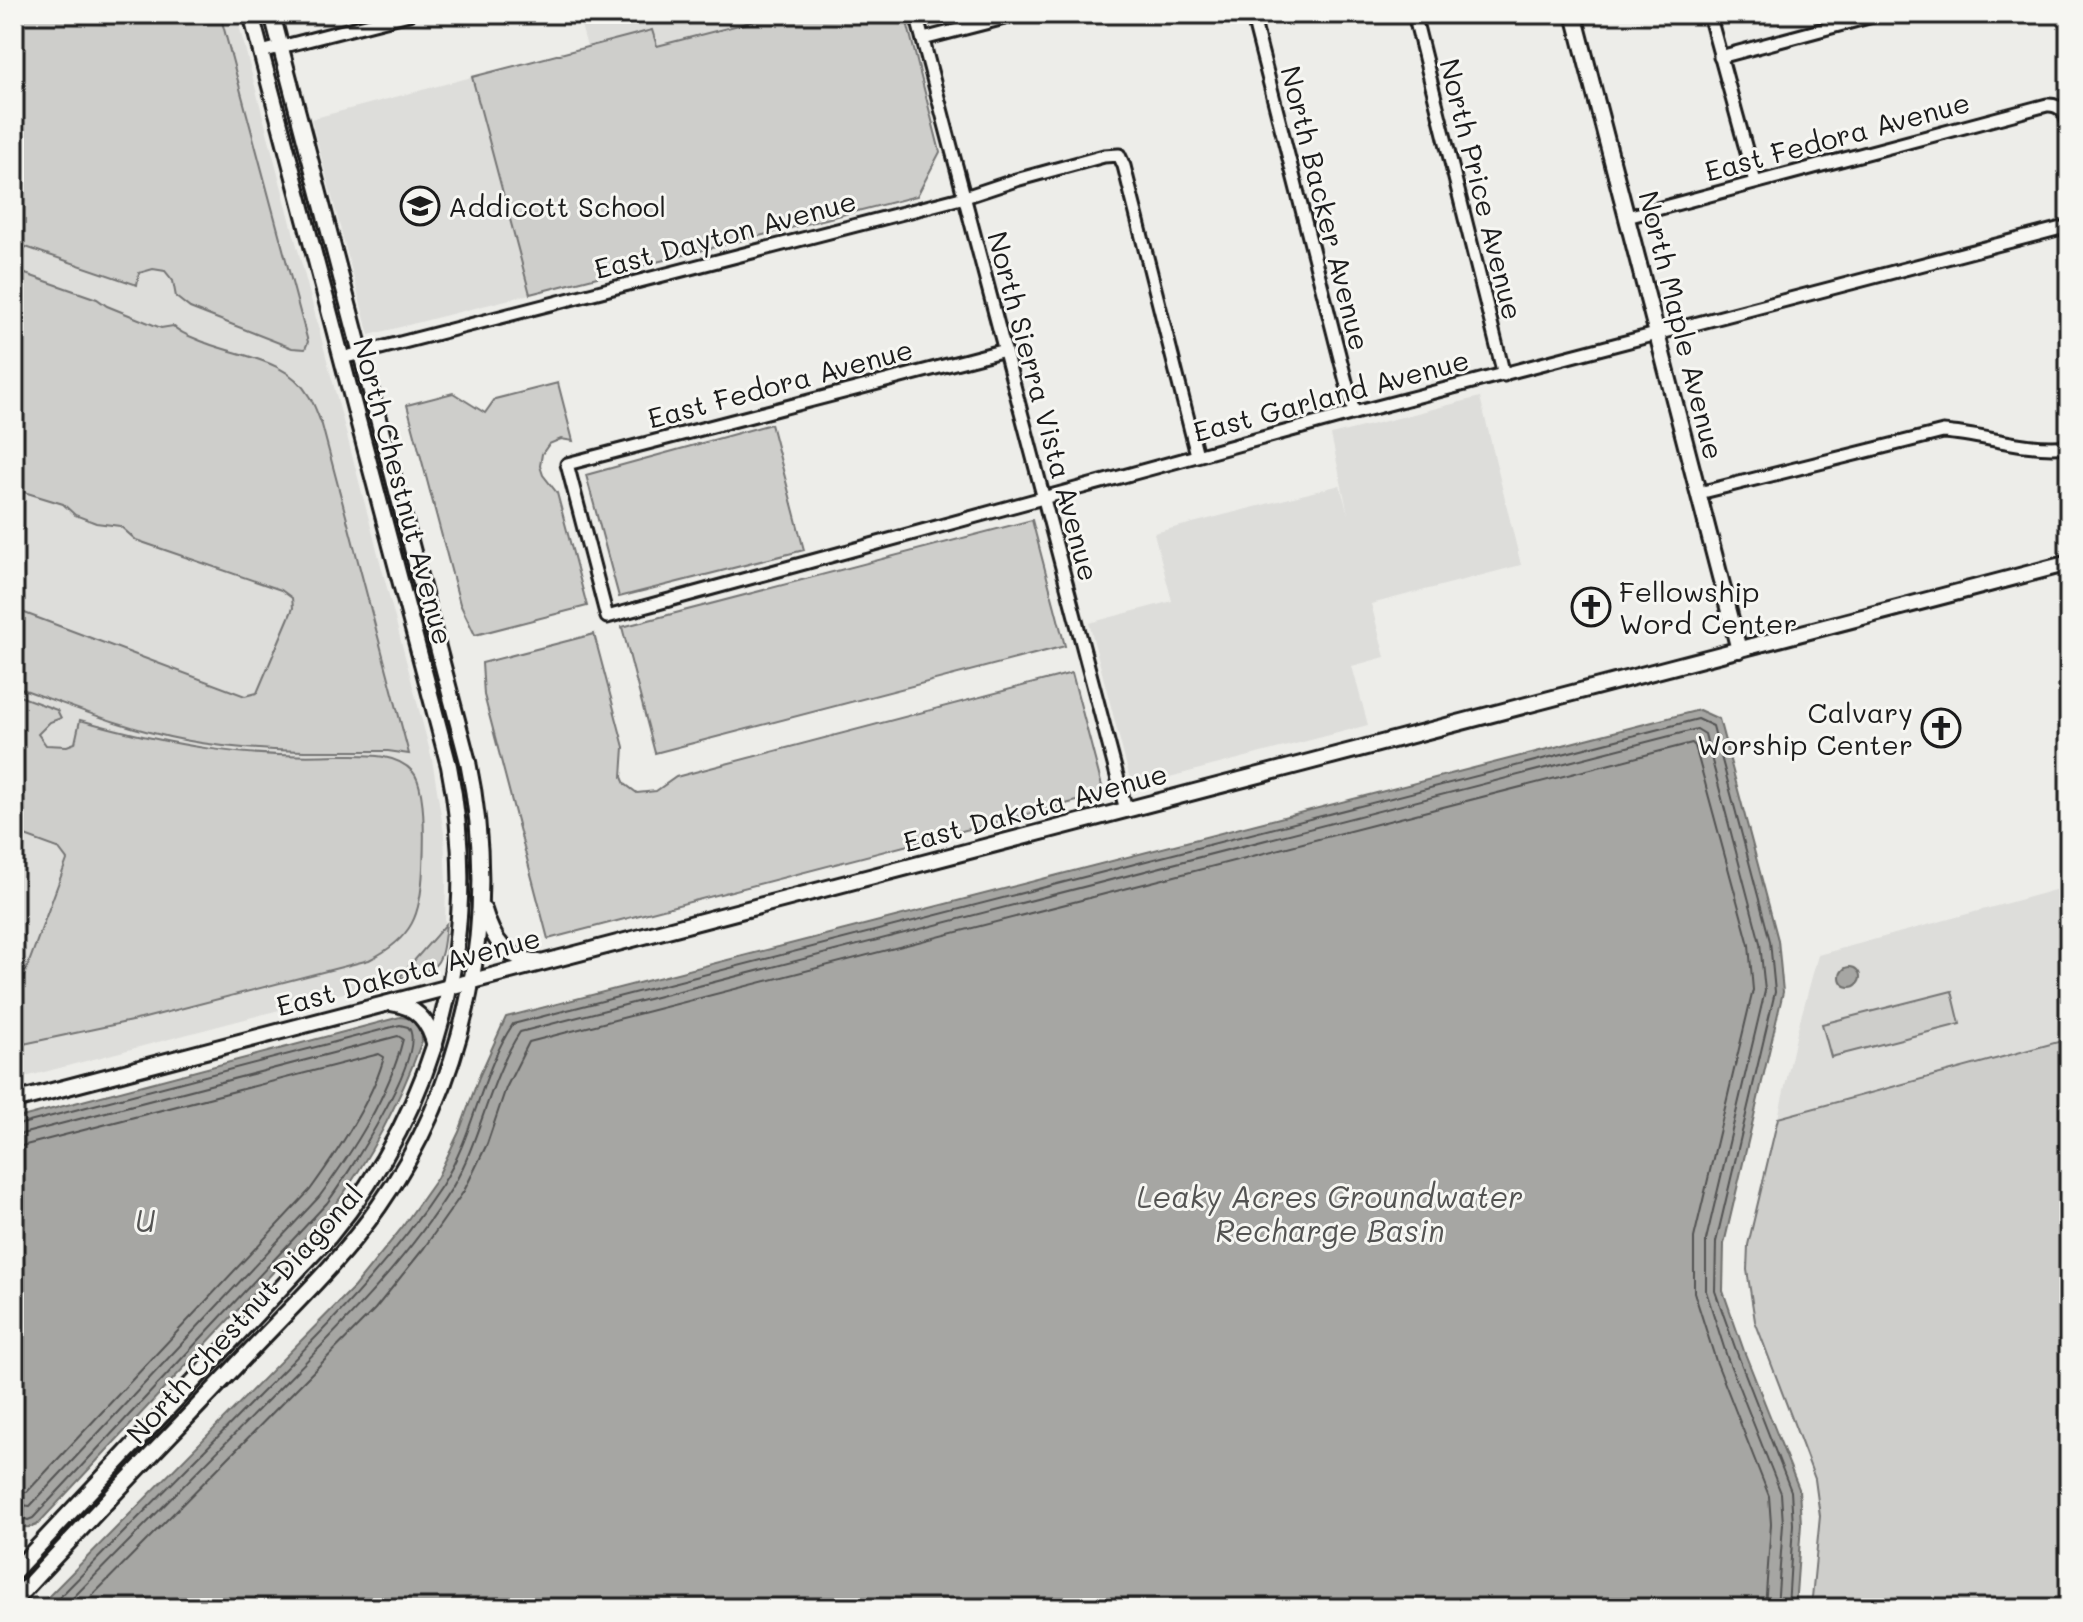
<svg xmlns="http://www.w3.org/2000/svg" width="2083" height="1622" viewBox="0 0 2083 1622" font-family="Mali,sans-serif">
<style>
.built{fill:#ddddda}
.green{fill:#cececb;stroke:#757574;stroke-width:2}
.water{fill:#a6a6a3;stroke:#6f6f6d;stroke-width:2}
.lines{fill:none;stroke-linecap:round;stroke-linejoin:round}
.shore{stroke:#535352;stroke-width:2}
.street-casing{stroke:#1c1c1c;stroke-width:17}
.secondary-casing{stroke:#1c1c1c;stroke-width:20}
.street{stroke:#f6f6f2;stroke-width:11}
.secondary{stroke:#f6f6f2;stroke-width:14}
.labels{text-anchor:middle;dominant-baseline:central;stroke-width:6;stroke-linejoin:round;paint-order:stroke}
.street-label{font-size:28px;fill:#1c1c1c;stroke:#f6f6f2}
.poi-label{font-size:28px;fill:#1c1c1c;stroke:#f6f6f2;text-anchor:start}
.water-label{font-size:30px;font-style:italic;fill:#535352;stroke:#f6f6f2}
</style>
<rect width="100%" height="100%" fill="#edede9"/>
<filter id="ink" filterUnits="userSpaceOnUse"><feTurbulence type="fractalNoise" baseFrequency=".0125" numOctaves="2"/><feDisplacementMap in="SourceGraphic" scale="16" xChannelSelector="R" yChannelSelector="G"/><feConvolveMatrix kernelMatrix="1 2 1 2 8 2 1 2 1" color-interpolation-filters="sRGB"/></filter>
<g filter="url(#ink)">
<g class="built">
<polygon points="14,14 236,14 432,759 444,833 446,885 445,923 397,979 14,1080"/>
<polygon points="578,14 782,14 657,46 652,30 587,47"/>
<polygon points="472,77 530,294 369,335 311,119"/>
<polygon points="1480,397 1521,565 1371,604 1385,657 1352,666 1368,725 1139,785 1130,779 1089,623 1172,601 1154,533 1340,485 1348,514 1331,435"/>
<polygon points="2069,886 2069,1039 1778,1118 1798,1028 1818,955"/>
</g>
<g class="green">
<polygon points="14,14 220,14 308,342 305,349 292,348 190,308 176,297 173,281 165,271 153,269 139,273 137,285 14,243"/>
<polygon points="782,14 905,14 940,152 917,196 530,294 472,77 652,30 657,46"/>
<path d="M14,270L97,299L107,306L161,328L173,326C182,335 195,338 206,343C242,357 287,359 309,396C315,405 318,416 322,425L409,754L388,751C320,751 251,753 184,740C126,729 70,706 14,686V609L245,696L257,693L293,608L292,598L281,590L136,540L120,526L96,523L75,515L63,504L14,489L16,310Z"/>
<polygon points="558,383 573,441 561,439 549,444 542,454 540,466 543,475 557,493 587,606 475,635 460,604 407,405 453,393 485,413 495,399"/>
<polygon points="771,424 804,550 619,597 586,475"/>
<polygon points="1032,520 1065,646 655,753 622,627"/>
<polygon points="594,634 624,747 622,777 625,784 637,793 656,791 676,777 1072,673 1104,794 548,939 484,695 482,663"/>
<path d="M14,694L57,710L61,718L50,722L38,734L46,745L67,746L75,743L80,720C170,745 243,759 338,755C362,755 396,752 413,772C426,787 424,847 423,868C421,915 413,938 369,960L141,1019L14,1046V1003L67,860L58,848L14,832Z"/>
<path d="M446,924C441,968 441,968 398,979Z"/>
<polygon points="1952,991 1960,1024 1831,1057 1822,1024"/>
<polygon points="2069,1039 2069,1608 1811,1608 1820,1516 1815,1479 1755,1321 1747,1270 1748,1245 1778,1118"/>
</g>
<g class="water">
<polygon points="1699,710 1719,719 1778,940 1783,992 1724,1244 1723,1291 1744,1351 1799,1489 1801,1524 1795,1608 45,1608 43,1602 354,1287 401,1229 437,1178 459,1132 479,1077 506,1017"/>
<circle cx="1850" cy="977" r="10"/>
<path d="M400,1017L413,1019L421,1028L422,1041C400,1101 372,1156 333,1208L37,1525C26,1530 17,1527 14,1515V1119Z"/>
</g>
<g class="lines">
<g class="shore">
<path d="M14,1126L400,1025L408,1027C430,1050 345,1179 327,1203L33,1518L28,1520L14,1515"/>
<path d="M14,1136L398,1036L403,1039C389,1096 353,1151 319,1197L30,1506L14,1504"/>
<path d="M14,1148L379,1054L384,1057C373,1100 336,1154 310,1190L27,1492H14"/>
<path d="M52,1608L54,1603C122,1534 190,1465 259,1395C325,1329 390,1264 442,1185C474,1135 481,1072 513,1024L1698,719L1713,726L1770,941L1775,992L1716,1242L1715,1291L1737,1353L1791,1491L1793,1524L1788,1608"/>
<path d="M63,1608C133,1537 203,1466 273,1395C337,1330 403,1266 452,1188C481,1139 489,1079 520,1032L1697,729L1705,734L1760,943L1765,991L1706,1240V1291L1727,1357L1781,1493L1783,1524L1777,1608"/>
<polyline points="80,1608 375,1309 424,1248 464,1191 487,1144 506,1088 529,1042 1692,743 1695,746 1749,945 1753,990 1694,1238 1694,1292 1716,1361 1769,1496 1771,1524 1765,1608"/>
</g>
<g class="street-casing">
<g id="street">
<polyline points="916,14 1126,810"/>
<polyline points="1252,14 1354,413"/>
<polyline points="1414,14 1504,375"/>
<polyline points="1709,14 1755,182"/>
<polyline points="923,39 1020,14"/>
<polyline points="261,52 409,14"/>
<polyline points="1720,57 1880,14"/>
<path d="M1627,217L2047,105C2062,104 2066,115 2069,127"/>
<polyline points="1005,350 567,464 607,617 1354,413 2069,226"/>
<polyline points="342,358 965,197 1016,180 1104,156 1119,155 1124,166 1197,455"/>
<path d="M1699,493L1943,432C1986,435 2025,451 2069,446"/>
</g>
</g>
<g class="secondary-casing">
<g id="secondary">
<polyline points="1574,14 1739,650"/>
<path d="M484,910C493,940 504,958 538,962"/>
<path d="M391,1003C417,1006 429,1022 435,1046"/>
<polyline points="14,1101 2069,563"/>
<path d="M14,1572L329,1237C439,1104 483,935 449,766L251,14"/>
<path d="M14,1601C86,1522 161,1445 234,1368C283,1315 338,1265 379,1206C469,1078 500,914 468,762L272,14"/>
</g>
</g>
<use href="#street" class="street"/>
<use href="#secondary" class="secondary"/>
</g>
</g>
<defs>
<g id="school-ring" transform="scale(2)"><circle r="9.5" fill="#f6f6f2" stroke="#1c1c1c" stroke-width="1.5"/><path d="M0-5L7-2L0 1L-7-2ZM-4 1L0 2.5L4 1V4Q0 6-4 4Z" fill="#1c1c1c"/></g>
<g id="church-ring" transform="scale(2)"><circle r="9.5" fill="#f6f6f2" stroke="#1c1c1c" stroke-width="1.5"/><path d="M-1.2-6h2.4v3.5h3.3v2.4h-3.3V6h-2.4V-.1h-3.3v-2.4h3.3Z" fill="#1c1c1c"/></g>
</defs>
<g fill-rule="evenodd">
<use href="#school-ring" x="420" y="206"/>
<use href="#church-ring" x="1591" y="607"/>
<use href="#church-ring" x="1941" y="728"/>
</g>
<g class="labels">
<g class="street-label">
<text transform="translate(1837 136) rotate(-15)">East Fedora Avenue</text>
<text transform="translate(1482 189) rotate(76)">North Price Avenue</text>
<text transform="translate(1326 208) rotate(76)">North Backer Avenue</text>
<text transform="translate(725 234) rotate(-15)">East Dayton Avenue</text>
<text transform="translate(1682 325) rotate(76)">North Maple Avenue</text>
<text transform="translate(780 383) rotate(-15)">East Fedora Avenue</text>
<text transform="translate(1331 395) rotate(-15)">East Garland Avenue</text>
<text transform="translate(1044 406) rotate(75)">North Sierra Vista Avenue</text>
<text transform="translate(404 491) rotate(75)">North Chestnut Avenue</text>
<text transform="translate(1035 807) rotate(-15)">East Dakota Avenue</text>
<text transform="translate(408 971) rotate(-15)">East Dakota Avenue</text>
<text transform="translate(244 1313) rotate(-48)">North Chestnut Diagonal</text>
</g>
<g class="poi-label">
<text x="448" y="206">Addicott School</text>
<text x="1619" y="591">Fellowship<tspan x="1619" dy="32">Word Center</tspan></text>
<text x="1913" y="712" text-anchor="end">Calvary<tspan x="1913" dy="32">Worship Center</tspan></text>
</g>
<g class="water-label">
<text x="1330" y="1196">Leaky Acres Groundwater<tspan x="1330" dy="34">Recharge Basin</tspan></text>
<text x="145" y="1220">U</text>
</g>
</g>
<rect width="2083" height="1622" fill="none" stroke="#f6f6f2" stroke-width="48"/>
<rect x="24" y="24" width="2035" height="1574" fill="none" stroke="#1c1c1c" stroke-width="3" filter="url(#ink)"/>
</svg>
